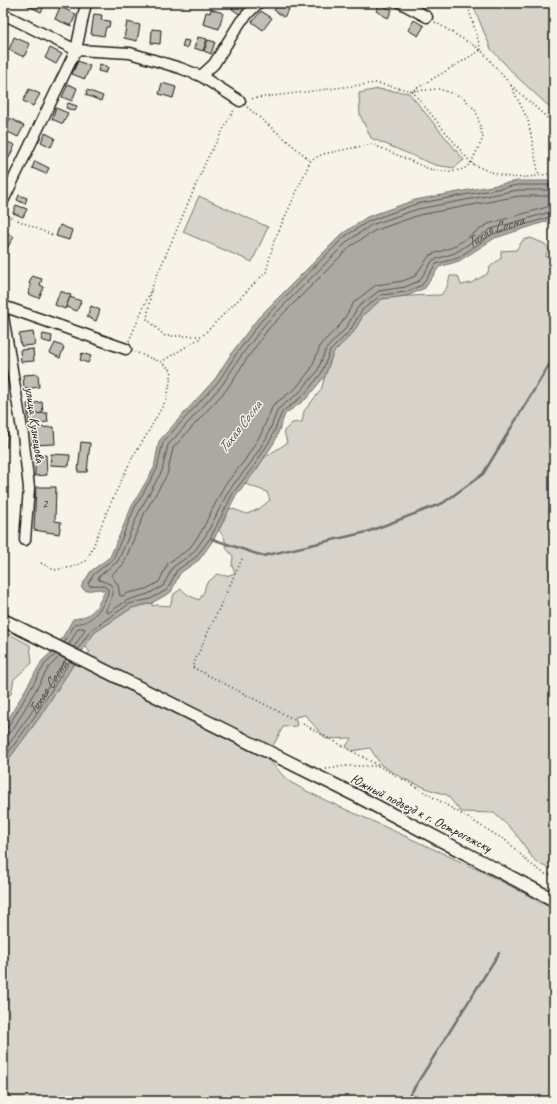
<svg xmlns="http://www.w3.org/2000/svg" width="557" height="1104" viewBox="0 0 557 1104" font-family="Caveat,sans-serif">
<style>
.green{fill:#d7d3cb;stroke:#7a7874}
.water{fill:#aca9a2;stroke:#72716c}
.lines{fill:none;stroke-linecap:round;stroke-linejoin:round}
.shore{stroke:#565452;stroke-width:1}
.stream{stroke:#72716c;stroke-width:2.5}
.building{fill:#c0beb5;stroke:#1c1c1c}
.minor-casing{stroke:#1c1c1c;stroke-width:13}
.major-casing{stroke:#1c1c1c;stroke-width:15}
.path{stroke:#1c1c1c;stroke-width:1.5;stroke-dasharray:1 3;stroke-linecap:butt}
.minor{stroke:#f7f3e8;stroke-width:10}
.major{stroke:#f7f3e8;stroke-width:12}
.labels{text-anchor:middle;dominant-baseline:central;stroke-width:3;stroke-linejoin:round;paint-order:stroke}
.number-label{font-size:12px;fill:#454442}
.street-label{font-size:14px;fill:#1c1c1c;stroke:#f7f3e8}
.water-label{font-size:15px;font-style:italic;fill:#565452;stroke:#f7f3e8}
</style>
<rect width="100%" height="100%" fill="#f7f3e8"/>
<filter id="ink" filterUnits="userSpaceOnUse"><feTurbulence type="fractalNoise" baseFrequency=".025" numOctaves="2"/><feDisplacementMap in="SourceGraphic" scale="8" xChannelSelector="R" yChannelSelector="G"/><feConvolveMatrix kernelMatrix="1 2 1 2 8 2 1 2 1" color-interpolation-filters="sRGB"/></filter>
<g filter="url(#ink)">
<g class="green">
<polygon points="472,3 554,3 554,111 517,77 491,49"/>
<polygon points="378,89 409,93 464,160 454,168 435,165 371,138 360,115 359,93"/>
<polygon points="199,196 268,227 252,262 183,232"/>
<path d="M531,238L545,244L549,249L545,257L554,256V869C531,865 531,853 518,837C512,828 502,821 494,813L461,812L447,795L431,790L404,779L381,765L370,748L351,751L346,746L352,738L326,739L305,715L295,717L297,726L283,727L266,759C277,765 282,778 292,783C318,798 345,809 372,821C433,849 496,876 554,910V1101H3V767L39,718L71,667L90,652L85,646L94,633L132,608L152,603V606L157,605L170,606L174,594L181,589L188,595L199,600L204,592L206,584L217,574L226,576L235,573L232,566L233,556L227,549L224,537L219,530L230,508L247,514L259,509L270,500L267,492L245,484L265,457L287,443L284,431L292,423L302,422L304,411L321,390L325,376L333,353L353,333L364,314L382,299L407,296L441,295L447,287L450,276H458L461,285L471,283L487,274L490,267L501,258V251L516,250L523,240Z"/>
<polygon points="3,631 30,645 32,663 14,679 11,694 3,699"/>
</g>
<path class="water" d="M554,179V219L495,238L459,261L439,267L425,288L407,296L382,299L364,314L353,333L333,353L325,376L306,399L285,414L275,441L257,469L236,495L214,539L199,560L180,573L171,592L152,603L132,608L94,633L39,718L3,767V728L42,661L57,647L73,619C93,617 97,607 105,591L99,589L85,591L81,587L91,571L110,557L132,506L154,468L159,441L215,379L233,351L258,318L342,234L367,217L415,200L518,181H549Z"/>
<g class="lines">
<g class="shore">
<path id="s1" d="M554,189L550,190H518L418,209L371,225L348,241L265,324L241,356L222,385L168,445L162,471L140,510L118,561L98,577L99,580L110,584C117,592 110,601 106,610V612L108,613L128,600L148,594L163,586L173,567L193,553L206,535L229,490L250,464L267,437L278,409L300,392L317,372L326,349L346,328L358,307L379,291L405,287L419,281L433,260L455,253L491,229L554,211"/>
<polyline points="554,196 519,196 419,215 374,231 351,246 269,328 246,360 227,389 173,448 167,475 145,512 123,565 111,575 118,585 120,596 122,596 128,593 146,589 159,582 168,563 189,549 201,532 224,486 245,460 261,434 273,405 296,388 311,369 321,344 341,324 354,302 376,285 403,281 415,276 430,255 453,247 488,224 554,205"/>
<path d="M64,643L75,624C78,623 82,623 85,622C94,619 109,599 108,589C103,584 96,585 90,586L88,583L94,574L113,559L135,507L157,469L163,442L218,382L237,353L261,321L344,237L369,221L416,204L518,185H549L554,184"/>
<polyline points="69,645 78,628 84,628 85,630 74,647"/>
<polyline points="78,649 91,630 129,604 150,599 167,590 177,570 196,557 211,537 233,493 254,466 271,439 282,412 303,396 321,374 330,351 350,331 362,310 381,295 406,292 422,285 436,264 458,258 493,234 554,216"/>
<polyline points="3,729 8,727 45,664 56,654"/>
<polyline points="3,734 8,733 12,731 49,667 60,656"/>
<path id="s2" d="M3,752L31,713L66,659"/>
<polyline points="3,760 35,716 70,661"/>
</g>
<g class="stream">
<polyline points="212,539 263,556 367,532 443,503 483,474 554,357"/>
<polyline points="406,1101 499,953"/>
</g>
</g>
<g class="building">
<polygon points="22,3 46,3 41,12"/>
<polygon points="238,3 249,3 246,8"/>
<polygon points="280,3 289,10 284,17 274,10"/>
<polygon points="350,3 364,3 361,8"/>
<polygon points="235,4 244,10 241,15 232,9"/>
<polygon points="380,4 392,10 388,18 376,11"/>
<polygon points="60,7 76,14 71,26 55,19"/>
<polygon points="211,9 223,13 219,29 203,24 206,12 210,13"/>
<polygon points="261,11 272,18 263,30 252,22"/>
<polygon points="94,14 102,15 101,20 110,21 109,27 106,27 104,36 91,34"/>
<polygon points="414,20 424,26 418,36 408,30"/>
<polygon points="127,22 140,25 137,41 124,38"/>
<polygon points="152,29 161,30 160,44 151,43"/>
<polygon points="14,37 30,44 24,57 9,50"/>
<polygon points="198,37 207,39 203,51 194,48"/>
<polygon points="184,40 189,41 187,48 182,47"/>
<polygon points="208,40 215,42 211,54 204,51"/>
<polygon points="50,48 62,54 56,64 45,58"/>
<polygon points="78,61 90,66 85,79 72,74"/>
<polygon points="100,64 108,67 106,73 98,71"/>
<polygon points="162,83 176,87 173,98 159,94"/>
<polygon points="68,84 77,88 72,101 62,97"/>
<polygon points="29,89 40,94 33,106 23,101"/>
<polygon points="87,90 103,96 101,101 86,95"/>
<polygon points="68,103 77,106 75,111 66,108"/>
<polygon points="56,108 68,113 63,124 52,119"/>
<polygon points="10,118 24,126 18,137 4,130"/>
<polygon points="45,133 55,138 51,147 41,142"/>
<polygon points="5,141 15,145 9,158 3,155 3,145"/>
<polygon points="35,161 49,168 46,174 32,168"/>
<polygon points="19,195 27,198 25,204 17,200"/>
<polygon points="16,205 27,209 23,217 13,213"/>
<polygon points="60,225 72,230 69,240 56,236"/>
<polygon points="4,231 14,237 7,248 3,246"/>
<polygon points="32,276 42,279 40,285 44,287 39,298 28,294 31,285 29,284"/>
<polygon points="60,291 71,295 65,309 55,305"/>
<polygon points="70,297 81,301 77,311 66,307"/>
<polygon points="91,306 100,310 96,321 87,317"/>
<polygon points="33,332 35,345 21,346 19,334"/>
<polygon points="43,334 52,336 51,343 41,340"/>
<polygon points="55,343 64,347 60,358 50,353"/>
<polygon points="33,349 34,361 21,362 20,350"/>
<polygon points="82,353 91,356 88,363 80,360"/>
<polygon points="38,374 39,387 24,389 23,375"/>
<polygon points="42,402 43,413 28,415 27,404"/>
<polygon points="43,413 47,413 48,422 29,424 28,415"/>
<polygon points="54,427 55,444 32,445 32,428"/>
<polygon points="3,433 8,433 7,447 3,447"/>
<polygon points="81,442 90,443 87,472 78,472"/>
<polygon points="51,454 70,455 69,466 50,465"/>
<polygon points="46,455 47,475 35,476 35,456"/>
<polygon points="3,486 8,488 6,494 3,494"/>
<polygon points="36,487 56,487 55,521 61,522 59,534 34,530"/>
<polygon points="3,507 8,508 3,523"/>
</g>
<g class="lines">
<g class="minor-casing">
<g id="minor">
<polyline points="401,3 427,17"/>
<polyline points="3,14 76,50 130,53 180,68 201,76 240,101"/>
<polyline points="201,76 214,64 241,21 258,3"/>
<polyline points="3,201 76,50 86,3"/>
<polyline points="3,306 126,349"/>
<polyline points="3,316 23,435 29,488 25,540"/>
</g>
</g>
<g class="major-casing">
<polyline id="major" points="3,620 359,797 554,900"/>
</g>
<g class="path">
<polyline points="467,3 481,50"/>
<polyline points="547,3 554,7"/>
<polyline points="435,22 481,50 510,84 528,120 539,176"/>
<polyline points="511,85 554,124"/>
<polyline points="414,90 481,50"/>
<path d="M412,91L471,163C482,169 497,175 510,177C523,179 541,175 554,173"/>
<polyline points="247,107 310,160"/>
<polyline points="3,214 52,235"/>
<polyline points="151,291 147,319 165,336 202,336 266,272 274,241 311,160 323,154 372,144 429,169 450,172 464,169 471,163 483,138 476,111 463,97 439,89 412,91 376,83 249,99"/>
<polyline points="129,341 207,159 235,108"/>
<polyline points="161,362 202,337"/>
<polyline points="242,559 192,667 303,724 379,766"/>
<polyline points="41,563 54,570 73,567 86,561 93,547 107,511 133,456 146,436 167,398 172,371 161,362 135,352"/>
<polyline points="326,769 346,766 379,766 413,785 508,842 528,862 545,874 554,875"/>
</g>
<use href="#minor" class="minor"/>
<use href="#major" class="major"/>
</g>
</g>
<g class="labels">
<g class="number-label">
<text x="45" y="504">2</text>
</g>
<g class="street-label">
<text transform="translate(35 425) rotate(82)">улица Кузнецова</text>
<text transform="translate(421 813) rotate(27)">Южный подъезд к г. Острогожску</text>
</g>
<g class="water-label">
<text stroke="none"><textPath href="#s1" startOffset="1258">Тихая Сосна</textPath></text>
<text transform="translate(240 427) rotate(-52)">Тихая Сосна</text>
<text stroke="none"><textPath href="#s2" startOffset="78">Тихая Сосна</textPath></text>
</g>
</g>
<rect width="557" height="1104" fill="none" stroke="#f7f3e8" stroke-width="16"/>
<rect x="8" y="8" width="541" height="1088" fill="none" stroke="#1c1c1c" stroke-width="1.5" filter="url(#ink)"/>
</svg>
